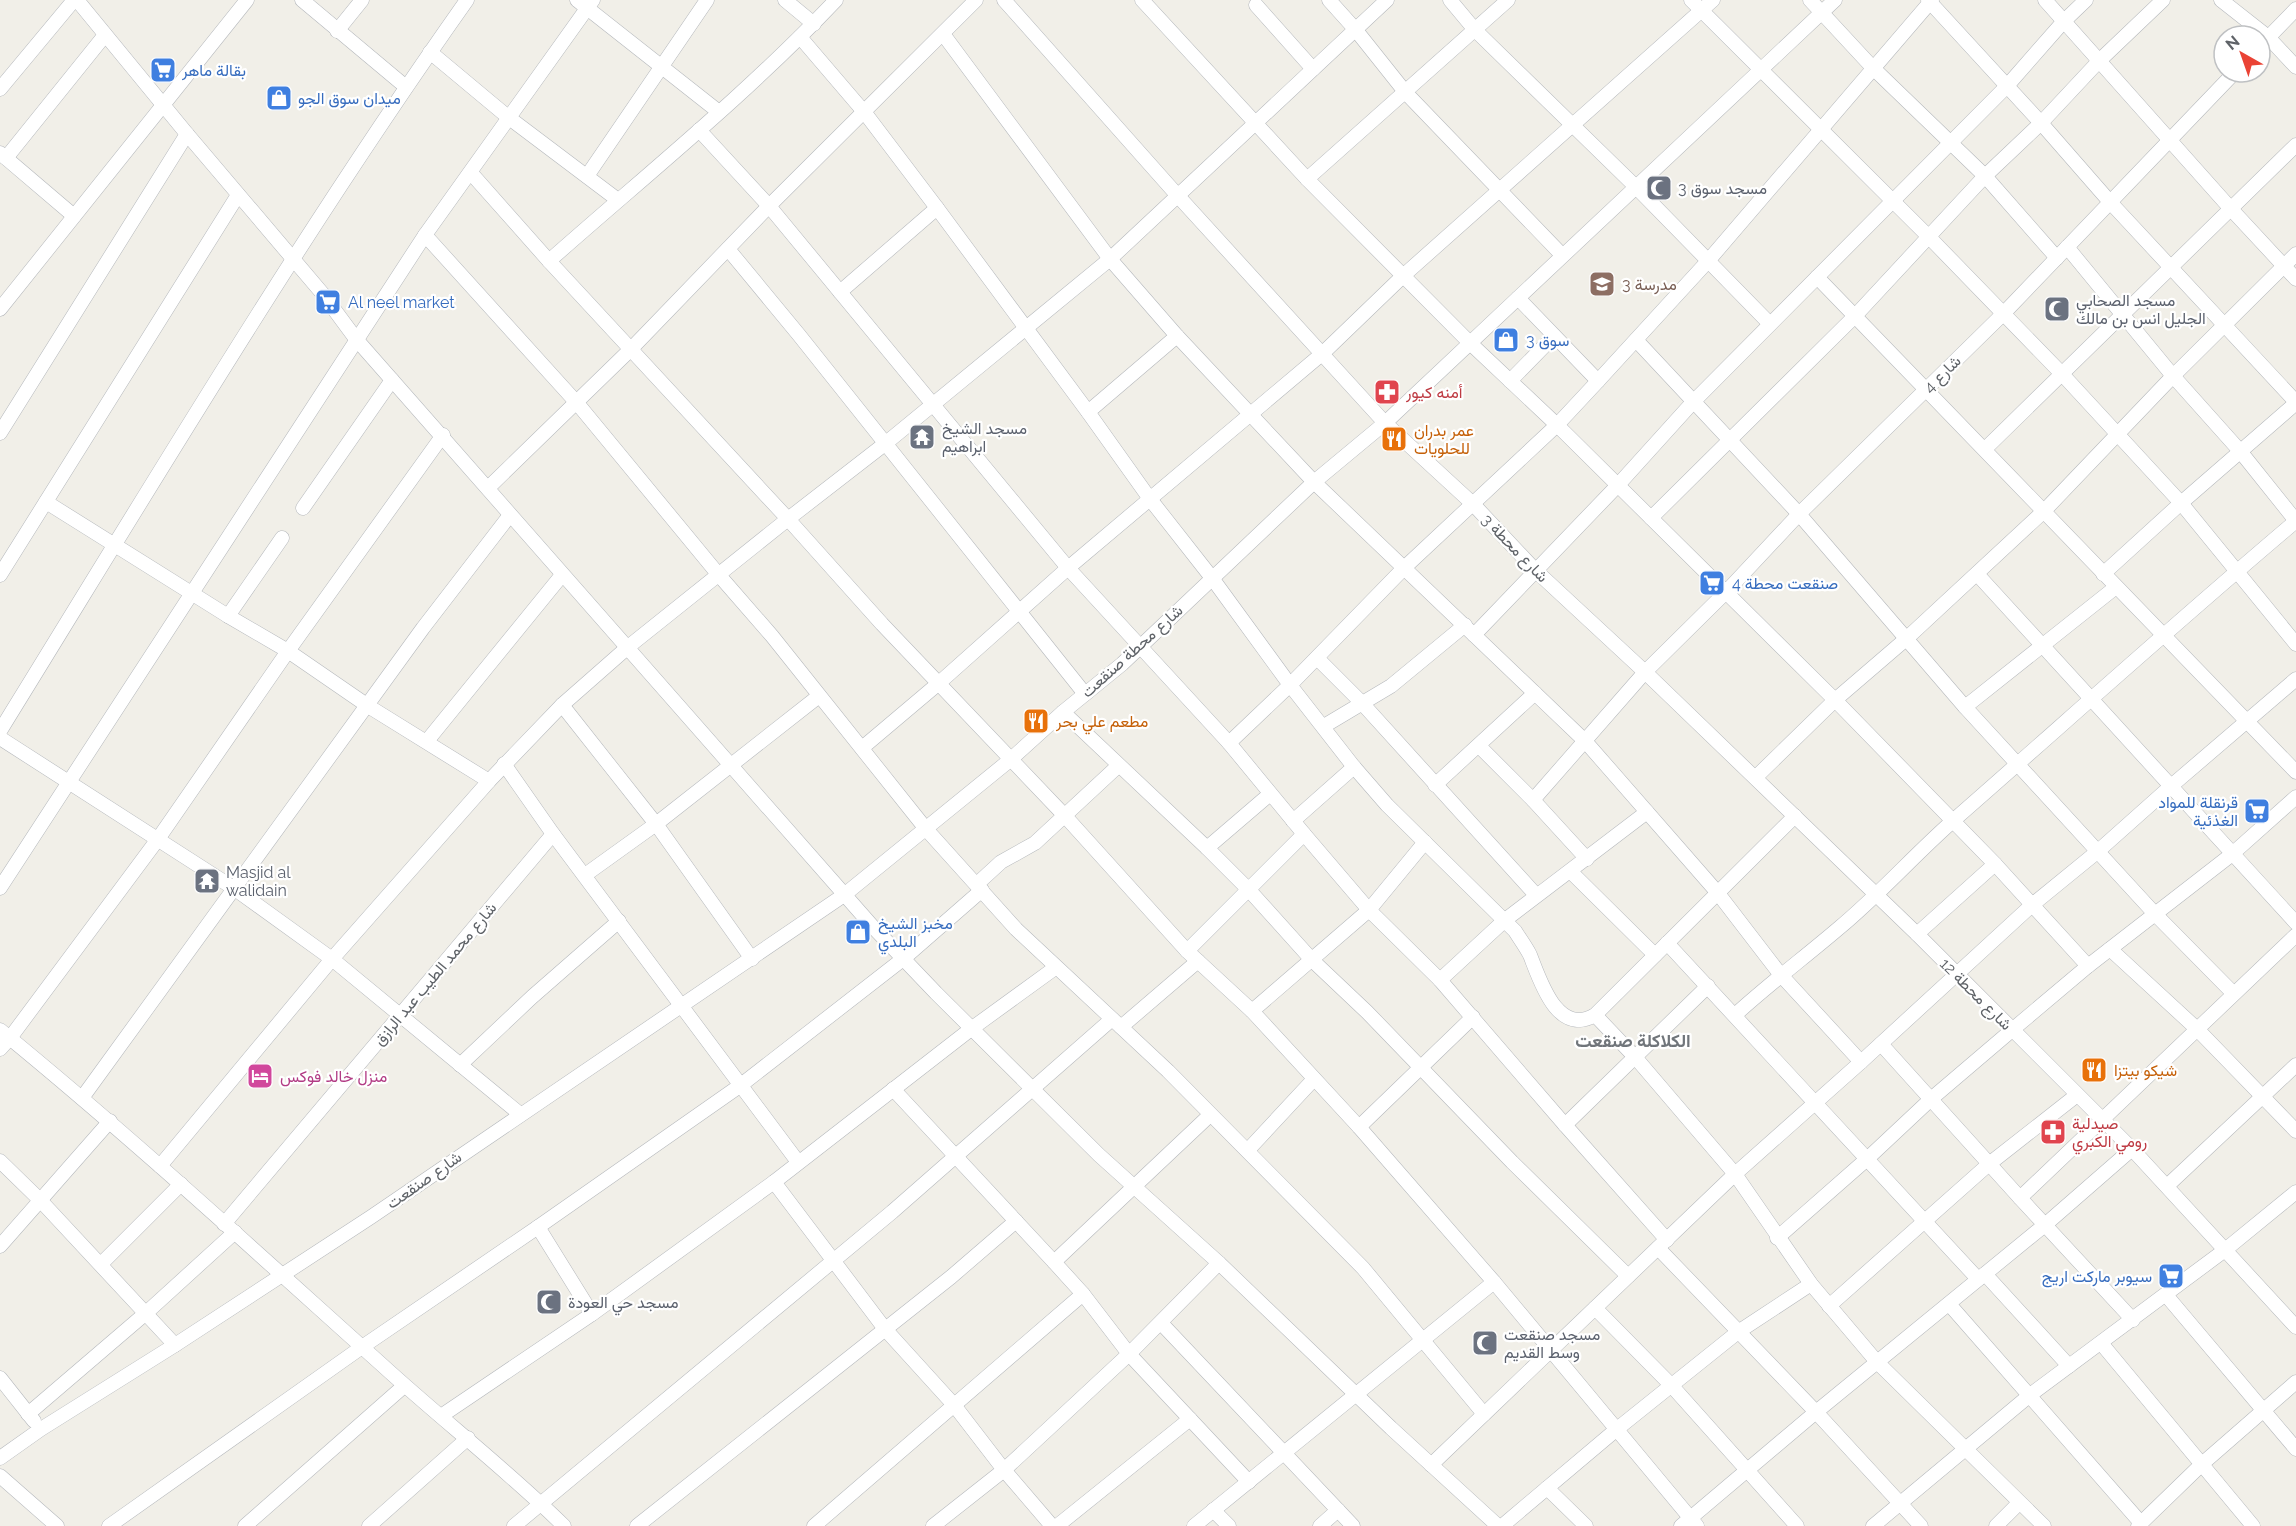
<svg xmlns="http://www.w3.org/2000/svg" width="2296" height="1526" viewBox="0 0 2296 1526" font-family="Raleway,Vazirmatn,sans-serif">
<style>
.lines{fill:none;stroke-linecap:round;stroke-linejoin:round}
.minor-casing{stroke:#b5b8bc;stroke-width:15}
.minor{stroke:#fff;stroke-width:14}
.labels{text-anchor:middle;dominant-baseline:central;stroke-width:4.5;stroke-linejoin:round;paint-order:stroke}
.shop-label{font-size:16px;fill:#366cbe;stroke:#fff;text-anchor:start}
.worship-label{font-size:16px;fill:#5b616d;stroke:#fff;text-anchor:start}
.education-label{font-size:16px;fill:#785e54;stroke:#fff;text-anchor:start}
.street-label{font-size:16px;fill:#5f6368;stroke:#fff}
.health-label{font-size:16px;fill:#be3a42;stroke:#fff;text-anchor:start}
.food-label{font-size:16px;fill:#c56008;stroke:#fff;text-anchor:start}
.hotel-label{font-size:16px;fill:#b23c85;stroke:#fff;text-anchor:start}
.neighbourhood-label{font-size:18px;font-weight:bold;fill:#70757a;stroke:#fff}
</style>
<rect width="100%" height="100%" fill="#f1efe8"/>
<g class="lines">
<g class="minor-casing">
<g id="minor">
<polyline points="77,0 187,134 322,293 356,339 873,927 936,993 1099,1155 1219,1263 1391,1428 1498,1526"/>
<polyline points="302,0 406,87"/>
<polyline points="577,0 719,112"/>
<polyline points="785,0 814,24"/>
<polyline points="1004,0 1178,196 1385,423 1473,504 1535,570 1645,672 1917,934 2132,1149 2296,1327"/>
<polyline points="1142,0 1307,179 1470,343 1557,425 1835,700 1995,864 2088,966"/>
<polyline points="1329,0 1355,29 1406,93 1562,255"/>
<polyline points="1450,0 1475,30 1635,186 1770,324"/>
<polyline points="1691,0 1929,237 2062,374 2181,503 2296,644"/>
<polyline points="1810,0 1873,68 1985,176 2057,258"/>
<polyline points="1928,0 2041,123 2110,202 2296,402"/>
<polyline points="2045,0 2231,209 2296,279"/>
<polyline points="2221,0 2268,37 2296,67"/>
<polyline points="1256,5 1313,69"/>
<polyline points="337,31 362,0"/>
<polyline points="943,34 1110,259 1177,336 1314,482 1585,741 1717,892 1780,974 1861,1062"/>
<path d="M800,37L865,113L937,208L1088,412L1150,499L1212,578L1290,685L1354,767L1387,805L1515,931C1520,939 1526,947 1530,955C1540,980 1557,1037 1595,1015L1795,816"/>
<polyline points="2260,46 2296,9"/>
<polyline points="430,52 508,117 618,200"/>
<polyline points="0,89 74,0"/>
<polyline points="699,130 769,206 1068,568 1229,743 1304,834 1369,910 1440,980 1565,1125 1667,1240"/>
<polyline points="0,153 74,216"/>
<polyline points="6,158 105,35"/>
<polyline points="471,173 549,261 788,519 882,624 1065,816 1187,951 1252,1011 1359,1127 1494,1282 1697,1526"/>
<polyline points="587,176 707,0"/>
<polyline points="1307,179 1508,0"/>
<polyline points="425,235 577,403 718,574 772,636 926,829 1016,929 1168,1071 1363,1268 1484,1414"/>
<polyline points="2067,247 2173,376 2240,451 2296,521"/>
<polyline points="728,249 799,335 1085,694"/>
<path d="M549,261C645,176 747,94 836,0"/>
<polyline points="1817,277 2296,772"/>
<polyline points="840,292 937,208"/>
<polyline points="1518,298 1598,381"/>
<polyline points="0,309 247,0"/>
<polyline points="1636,340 1799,514 1965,707 2156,915 2233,993"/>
<polyline points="1510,381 1554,336"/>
<polyline points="1088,412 1177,336"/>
<polyline points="0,433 187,134"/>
<polyline points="1985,449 2296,145"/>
<polyline points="488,488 631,349 769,206 976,0"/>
<polyline points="46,502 228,616 288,651 368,706 489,781"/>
<polyline points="303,508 392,380"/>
<polyline points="1651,518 1855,316 1985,176 2041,123 2099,61 2163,0"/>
<polyline points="1977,574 2296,923"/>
<polyline points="2103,574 2181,503 2296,403"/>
<polyline points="0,575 238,195"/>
<polyline points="228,616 282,538"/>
<polyline points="1474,635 1618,485 1693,402 2007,86 2064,21 2086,0"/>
<polyline points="1317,658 1361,702 1536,895"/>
<polyline points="562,705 656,824 752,959"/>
<polyline points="1965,707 2116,587"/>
<polyline points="1063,712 1207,848 1249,890 1312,960 1367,1012 1512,1162 1628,1276"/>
<polyline points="1324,726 1391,686 1465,625"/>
<path d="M0,731C152,485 300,236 467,0"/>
<polyline points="0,738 235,889 332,959 520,1114"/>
<polyline points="427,741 562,575"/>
<polyline points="1229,743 1290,685 1404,568 1557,425 1598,381 1708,261 1932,0"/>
<polyline points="1479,746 1533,800 1587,859"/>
<polyline points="862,748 939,683 1068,568 1323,353 1404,275 1713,0"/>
<polyline points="504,764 553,834 798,1162"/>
<polyline points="1756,777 1835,700 1906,639 2044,511 2173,376 2296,254"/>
<polyline points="1435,785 1535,693"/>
<polyline points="1533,800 1645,672 1726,592 1799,514 2003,314 2235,72"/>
<polyline points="1293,821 1354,767"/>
<polyline points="1207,848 1270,794"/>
<polyline points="1571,872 1655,955"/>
<polyline points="585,875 656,824 819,696"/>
<polyline points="977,884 1001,862 1035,843 1118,766"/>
<polyline points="0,888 425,235 593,0"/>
<polyline points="1917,934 1995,864"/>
<polyline points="1667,943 1978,1279"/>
<polyline points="2110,949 2197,1029 2296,1131"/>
<polyline points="1187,951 1304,834"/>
<polyline points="1440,980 1505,920 1647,812"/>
<polyline points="1252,1011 1369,910 1425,842"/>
<polyline points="1595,1015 1635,1057 1735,1174 1811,1284 1877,1362 2044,1526"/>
<path d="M1735,1015C1769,984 1805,957 1839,928C1880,894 1915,854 1955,819C2068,720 2180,619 2296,521"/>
<polyline points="1121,1027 1198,961"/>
<path d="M0,1030C131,1137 255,1251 381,1364C441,1419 506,1469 564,1526"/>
<polyline points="1881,1044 2020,1198 2133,1320"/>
<polyline points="0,1049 10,1038 158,839 288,651 443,435"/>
<polyline points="460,1065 532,997 619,921"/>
<polyline points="893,1089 1054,1262 1083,1294 1129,1354 1249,1482"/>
<polyline points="82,1098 423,628 510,515"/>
<polyline points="1565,1125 1708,986"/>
<polyline points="1359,1127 1473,1017"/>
<polyline points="1248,1150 1314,1079"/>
<polyline points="0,1161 40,1200 175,1345"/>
<polyline points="160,1166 332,959 489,781 562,705 628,647 788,519 886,443 1110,259 1387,0"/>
<polyline points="774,1182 885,1329 954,1405 1004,1470 1052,1526"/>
<polyline points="2167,1186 2296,1065"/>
<polyline points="2020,1198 2296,935"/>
<polyline points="224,1224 553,834"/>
<polyline points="538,1227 592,1314"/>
<polyline points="1777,1238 1867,1159 1931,1099 2012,1030 2088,966 2231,855 2296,797"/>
<polyline points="0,1246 110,1121"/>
<polyline points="1658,1248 1816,1412 1921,1526"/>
<polyline points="1054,1262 1210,1115"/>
<polyline points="101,1264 181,1184"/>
<polyline points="1985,1274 2069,1366"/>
<polyline points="2166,1295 2296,1449"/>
<polyline points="1949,1304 2141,1523"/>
<polyline points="1829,1306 1989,1164 2077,1095"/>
<polyline points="1595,1308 1671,1385 1797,1526"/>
<polyline points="1161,1323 1353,1526"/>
<polyline points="2101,1343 2253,1526"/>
<polyline points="0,1378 34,1421"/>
<polyline points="28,1414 146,1313 235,1232"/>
<polyline points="441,1416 592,1314 774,1182 971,1029 1055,968"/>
<polyline points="0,1458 41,1429 175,1345 371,1217 844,895 1010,760 1063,712 1122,664 1314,482 1385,423 1835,0"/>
<polyline points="1431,1465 1735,1174 1861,1062 2032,905 2097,852 2170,787 2296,679"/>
<polyline points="0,1476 57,1526"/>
<polyline points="1547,1488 1586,1526"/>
<polyline points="1213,1510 1229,1526"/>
<polyline points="109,1526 362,1347 538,1227 741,1085 903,959 982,890"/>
<polyline points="245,1526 404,1386"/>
<polyline points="369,1526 468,1438"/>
<polyline points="514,1526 892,1212 1112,1019"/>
<polyline points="637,1526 951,1277 1016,1221"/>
<polyline points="814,1526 1083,1294"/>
<polyline points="933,1526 1004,1470 1129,1354 1219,1263"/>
<polyline points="1057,1526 1190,1419"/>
<polyline points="1194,1526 1494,1282"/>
<polyline points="1320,1526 1338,1510"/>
<polyline points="1502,1526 1617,1429 1738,1332 1811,1284"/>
<polyline points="1681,1526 1816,1412 2046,1224 2132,1149"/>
<polyline points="1873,1526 2030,1395 2225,1250 2296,1192"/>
<polyline points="1996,1526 2019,1503"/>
<polyline points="2138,1526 2202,1464 2296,1382"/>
</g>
</g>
<use href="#minor" class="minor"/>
</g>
<defs>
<g id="supermarket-square" transform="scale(1.35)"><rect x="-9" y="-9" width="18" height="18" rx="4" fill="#3f7fe0" stroke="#fff"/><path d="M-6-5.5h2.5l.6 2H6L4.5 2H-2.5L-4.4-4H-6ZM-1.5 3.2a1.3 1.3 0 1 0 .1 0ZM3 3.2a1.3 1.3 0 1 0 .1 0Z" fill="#fff"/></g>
<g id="shop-square" transform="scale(1.35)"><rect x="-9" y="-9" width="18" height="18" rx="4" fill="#3f7fe0" stroke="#fff"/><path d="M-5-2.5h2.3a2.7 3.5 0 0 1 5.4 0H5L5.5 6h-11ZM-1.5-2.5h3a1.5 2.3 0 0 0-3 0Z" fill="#fff"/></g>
<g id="mosque-square" transform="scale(1.35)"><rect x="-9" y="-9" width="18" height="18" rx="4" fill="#6b7280" stroke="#fff"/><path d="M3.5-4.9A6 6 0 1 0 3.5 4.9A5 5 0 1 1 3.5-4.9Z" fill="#fff"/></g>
<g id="school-square" transform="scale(1.35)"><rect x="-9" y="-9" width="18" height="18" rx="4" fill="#8d6e63" stroke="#fff"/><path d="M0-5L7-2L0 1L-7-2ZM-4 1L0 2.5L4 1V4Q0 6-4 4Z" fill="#fff"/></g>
<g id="pharmacy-square" transform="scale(1.35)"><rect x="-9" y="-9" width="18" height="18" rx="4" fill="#e0444e" stroke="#fff"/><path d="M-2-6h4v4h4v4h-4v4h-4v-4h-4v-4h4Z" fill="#fff"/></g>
<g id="temple-square" transform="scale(1.35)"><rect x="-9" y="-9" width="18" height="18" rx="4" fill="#6b7280" stroke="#fff"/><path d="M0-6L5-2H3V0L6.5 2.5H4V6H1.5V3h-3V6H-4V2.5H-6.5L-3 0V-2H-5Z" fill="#fff"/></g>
<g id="restaurant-square" transform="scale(1.35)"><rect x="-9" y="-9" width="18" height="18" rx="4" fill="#e8710a" stroke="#fff"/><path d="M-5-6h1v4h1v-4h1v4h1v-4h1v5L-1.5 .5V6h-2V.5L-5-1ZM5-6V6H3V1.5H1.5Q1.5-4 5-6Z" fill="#fff"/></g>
<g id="hotel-square" transform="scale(1.35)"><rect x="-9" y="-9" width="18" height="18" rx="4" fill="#d1479c" stroke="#fff"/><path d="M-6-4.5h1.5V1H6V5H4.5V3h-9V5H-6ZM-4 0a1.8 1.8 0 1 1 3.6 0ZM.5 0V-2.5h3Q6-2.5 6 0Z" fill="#fff"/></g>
</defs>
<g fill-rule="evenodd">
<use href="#supermarket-square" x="163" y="70"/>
<use href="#shop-square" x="279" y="98"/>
<use href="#mosque-square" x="1659" y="188"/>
<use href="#school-square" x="1602" y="284"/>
<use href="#supermarket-square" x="328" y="302"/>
<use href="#mosque-square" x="2057" y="309"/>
<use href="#shop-square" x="1506" y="340"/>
<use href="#pharmacy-square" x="1387" y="392"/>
<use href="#temple-square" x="922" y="437"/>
<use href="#restaurant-square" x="1394" y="439"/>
<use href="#supermarket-square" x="1712" y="583"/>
<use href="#restaurant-square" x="1036" y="721"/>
<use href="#supermarket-square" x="2257" y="811"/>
<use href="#temple-square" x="207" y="881"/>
<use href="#shop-square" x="858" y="932"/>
<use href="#restaurant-square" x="2094" y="1070"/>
<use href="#hotel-square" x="260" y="1076"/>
<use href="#pharmacy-square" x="2053" y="1132"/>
<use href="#supermarket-square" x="2171" y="1276"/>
<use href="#mosque-square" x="549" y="1302"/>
<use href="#mosque-square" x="1485" y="1343"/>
</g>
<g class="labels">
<g class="shop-label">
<text x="182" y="70">بقالة ماهر</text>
<text x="298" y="98">ميدان سوق الجو</text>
<text x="348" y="302">Al neel market</text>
<text x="1526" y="340">سوق 3</text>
<text x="1732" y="583">صنقعت محطة 4</text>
<text x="2238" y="802" text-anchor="end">قرنقلة للمواد<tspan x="2238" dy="18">الغذئية</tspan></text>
<text x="878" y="923">مخبز الشيخ<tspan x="878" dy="18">البلدي</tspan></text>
<text x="2152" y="1276" text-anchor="end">سيوبر ماركت اريج</text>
</g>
<g class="worship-label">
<text x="1678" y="188">مسجد سوق 3</text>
<text x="2076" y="300">مسجد الصحابي<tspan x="2076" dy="18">الجليل انس بن مالك</tspan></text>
<text x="942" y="428">مسجد الشيخ<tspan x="942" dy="18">ابراهيم</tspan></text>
<text x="226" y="872">Masjid al<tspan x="226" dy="18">walidain</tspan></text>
<text x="568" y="1302">مسجد حي العودة</text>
<text x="1504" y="1334">مسجد صنقعت<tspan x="1504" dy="18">وسط القديم</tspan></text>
</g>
<g class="education-label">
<text x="1622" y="284">مدرسة 3</text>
</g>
<g class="street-label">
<text transform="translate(1942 374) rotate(-45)">شارع 4</text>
<text transform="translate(1515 548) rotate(46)">شارع محطة 3</text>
<text transform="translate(1132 651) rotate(-42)">شارع محطة صنقعت</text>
<text transform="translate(435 974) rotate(-50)">شارع محمد الطيب عبد الرازق</text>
<text transform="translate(1976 994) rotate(45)">شارع محطة 12</text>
<text transform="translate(424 1180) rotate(-35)">شارع صنقعت</text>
</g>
<g class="health-label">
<text x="1406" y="392">أمنه كيور</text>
<text x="2072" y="1123">صيدلية<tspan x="2072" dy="18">رومي الكبري</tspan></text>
</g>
<g class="food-label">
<text x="1414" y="430">عمر بدران<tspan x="1414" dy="18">للحلويات</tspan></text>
<text x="1056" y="721">مطعم علي بحر</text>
<text x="2114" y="1070">شيكو بيتزا</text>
</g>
<g class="hotel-label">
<text x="280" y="1076">منزل خالد فوكس</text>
</g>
<g class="neighbourhood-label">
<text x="1633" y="1040">الكلاكلة صنقعت</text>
</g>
</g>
<g transform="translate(2242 54) rotate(320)"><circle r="28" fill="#ffffff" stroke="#bfc1c3" stroke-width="1.5"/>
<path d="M0-4.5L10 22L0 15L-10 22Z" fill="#ea4335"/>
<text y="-9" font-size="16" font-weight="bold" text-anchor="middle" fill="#5f6368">N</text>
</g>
</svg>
